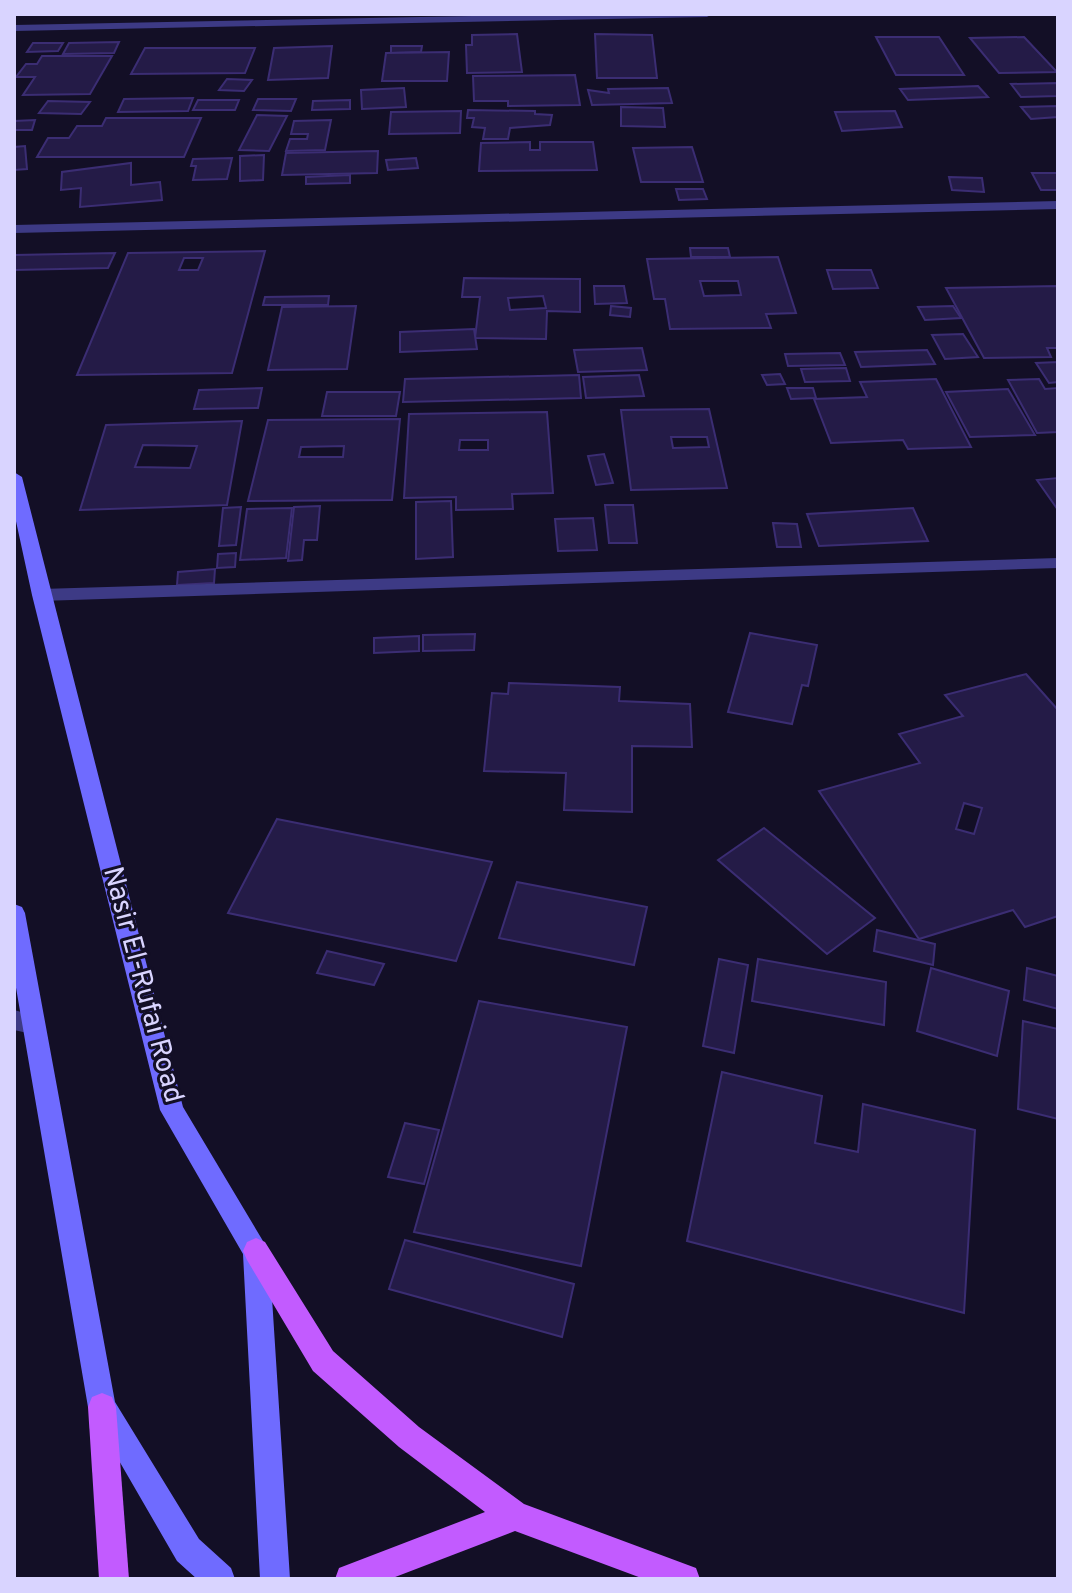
<svg xmlns="http://www.w3.org/2000/svg" width="1072" height="1593" viewBox="0 0 1072 1593" font-family="Overpass,sans-serif">
<style>
.building{fill:#241b47;stroke:#3b2d73;stroke-width:2;fill-rule:evenodd}
.lines{fill:none;stroke-linecap:round;stroke-linejoin:round}
.service{fill:#3d3a85;fill-rule:evenodd}
.minor{fill:#3d3a85;fill-rule:evenodd}
.secondary{fill:#6f6bff;fill-rule:evenodd}
.primary{fill:#c25bff;fill-rule:evenodd}
.labels{text-anchor:middle;dominant-baseline:central;stroke-width:6;stroke-linejoin:round;paint-order:stroke}
.street-label{font-size:28px;fill:#d9d4ff;stroke:#130f26}
</style>
<rect width="100%" height="100%" fill="#130f26"/>
<g class="building">
<polygon points="517,34 522,72 467,73 466,45 472,45 472,35"/>
<polygon points="595,34 652,35 657,78 597,78"/>
<polygon points="876,37 939,37 964,75 896,75"/>
<polygon points="1024,37 1057,72 999,73 970,38"/>
<polygon points="119,42 114,53 63,54 69,43"/>
<polygon points="33,43 63,43 58,51 27,52"/>
<polygon points="332,46 328,78 268,80 274,48"/>
<polygon points="391,46 422,46 421,52 391,53"/>
<polygon points="145,48 255,48 245,73 131,74"/>
<polygon points="449,52 447,81 382,81 386,53"/>
<polygon points="42,56 112,56 90,94 23,95 35,77 16,77 26,64 37,64"/>
<polygon points="575,75 580,105 508,106 508,101 474,101 473,76"/>
<polygon points="227,79 252,80 244,91 219,90"/>
<polygon points="1058,83 1058,96 1021,97 1011,84"/>
<polygon points="978,86 988,97 908,100 900,89"/>
<polygon points="404,88 406,107 362,109 361,90"/>
<polygon points="668,88 672,103 592,105 588,90 609,93 608,89"/>
<polygon points="193,98 188,111 118,112 124,99"/>
<polygon points="258,99 296,99 291,111 253,110"/>
<polygon points="198,100 239,100 235,110 193,110"/>
<polygon points="350,100 350,109 312,110 313,101"/>
<polygon points="48,101 90,102 81,114 39,113"/>
<polygon points="1058,106 1058,117 1031,119 1021,107"/>
<polygon points="621,107 663,108 665,127 621,126"/>
<polygon points="468,110 535,111 535,114 552,115 550,125 510,128 508,139 483,139 485,128 472,127 474,118 467,118"/>
<polygon points="461,111 460,133 389,134 391,112"/>
<polygon points="895,111 902,127 842,131 835,112"/>
<polygon points="257,115 287,116 269,151 239,150"/>
<polygon points="106,118 201,118 184,157 37,157 48,138 69,138 77,126 102,126"/>
<polygon points="35,120 32,130 14,130 14,121"/>
<polygon points="331,120 325,150 286,151 290,139 307,139 308,134 291,134 294,121"/>
<polygon points="530,142 530,150 540,150 540,142 593,142 597,170 479,171 481,143"/>
<polygon points="25,146 27,169 14,170 14,147"/>
<polygon points="692,147 703,182 641,182 633,148"/>
<polygon points="378,151 377,173 282,175 286,153"/>
<polygon points="264,155 263,180 240,181 240,156"/>
<polygon points="232,158 227,179 193,180 196,166 191,166 193,159"/>
<polygon points="416,158 418,168 388,170 386,160"/>
<polygon points="131,163 131,185 160,182 162,200 80,207 81,188 61,190 62,172"/>
<polygon points="1032,173 1058,173 1058,190 1041,190"/>
<polygon points="350,175 350,183 306,184 306,177"/>
<polygon points="949,177 982,178 984,192 952,190"/>
<polygon points="676,189 703,189 707,199 679,200"/>
<polygon points="690,248 728,248 730,257 691,257"/>
<path d="M265,251L232,373L77,375L128,253ZM184,258H203L198,270H179Z"/>
<polygon points="115,253 108,268 14,270 15,255"/>
<path d="M778,257L796,313L766,314L771,328L670,329L665,299H654L647,259ZM700,281H738L741,295L704,296Z"/>
<polygon points="827,270 871,270 878,288 833,289"/>
<path d="M464,278L580,279V312L547,311L546,339L475,338L480,297H462ZM543,296L546,308L510,310L508,298Z"/>
<polygon points="594,286 624,286 627,303 595,304"/>
<polygon points="1058,286 1058,348 1047,348 1051,357 984,358 946,288"/>
<polygon points="329,296 328,305 263,305 265,297"/>
<polygon points="356,306 347,369 268,370 282,307"/>
<polygon points="611,306 631,308 630,317 610,315"/>
<polygon points="953,306 961,318 925,320 918,307"/>
<polygon points="474,329 477,349 400,352 400,332"/>
<polygon points="963,334 978,357 945,359 932,335"/>
<polygon points="642,348 647,370 578,372 574,350"/>
<polygon points="927,350 935,364 861,367 855,352"/>
<polygon points="840,353 845,365 788,366 785,354"/>
<polygon points="1058,362 1058,382 1049,383 1036,363"/>
<polygon points="846,368 850,381 805,382 801,369"/>
<polygon points="780,374 785,384 767,385 762,375"/>
<polygon points="579,375 581,398 403,402 405,379"/>
<polygon points="639,375 644,396 586,398 583,377"/>
<polygon points="936,379 971,447 908,449 903,440 831,443 814,399 867,397 860,382"/>
<polygon points="1039,379 1045,389 1058,388 1058,432 1037,433 1008,380"/>
<polygon points="262,388 258,408 194,409 199,390"/>
<polygon points="787,388 813,388 816,398 791,399"/>
<polygon points="1008,389 1035,435 970,437 946,392"/>
<polygon points="327,392 400,392 396,416 322,416"/>
<path d="M709,409L727,488L631,490L621,410ZM671,437H707L709,447L673,448Z"/>
<path d="M547,412L553,493L512,494L513,509L456,510V497L404,498L409,414ZM460,440H488V450H459Z"/>
<path d="M400,419L392,500L248,501L268,420ZM344,446L343,457H299L301,447Z"/>
<path d="M242,421L227,505L80,510L106,425ZM143,445L197,446L190,468L135,467Z"/>
<polygon points="604,454 613,483 596,485 588,456"/>
<polygon points="1058,478 1058,510 1037,480"/>
<polygon points="451,501 453,557 416,559 416,502"/>
<polygon points="605,505 633,505 637,543 609,543"/>
<polygon points="320,506 317,540 304,540 302,560 288,561 294,507"/>
<polygon points="241,507 236,545 219,546 223,508"/>
<polygon points="292,508 286,558 240,560 247,509"/>
<polygon points="913,508 928,541 819,546 807,514"/>
<polygon points="593,518 597,550 558,551 555,519"/>
<polygon points="773,523 797,524 801,547 777,547"/>
<polygon points="236,553 235,567 217,568 218,554"/>
<polygon points="215,569 214,583 177,585 178,572"/>
<polygon points="750,633 817,645 808,686 802,685 792,724 728,712"/>
<polygon points="475,634 474,650 423,651 423,635"/>
<polygon points="419,636 419,651 374,653 374,638"/>
<path d="M1026,674L1058,710V916L1025,927L1013,910L919,939L819,791L920,763L899,734L963,716L945,695ZM964,803L982,808L974,834L956,829Z"/>
<polygon points="509,683 620,687 619,701 690,704 692,747 632,746 632,812 564,810 566,773 484,771 492,693 508,694"/>
<polygon points="277,819 492,862 456,961 228,913"/>
<polygon points="764,828 875,918 827,954 718,860"/>
<polygon points="517,882 647,907 634,965 499,938"/>
<polygon points="877,930 935,944 933,965 874,951"/>
<polygon points="327,951 384,964 374,985 317,973"/>
<polygon points="719,959 748,965 734,1053 703,1046"/>
<polygon points="758,959 886,982 884,1025 752,1001"/>
<polygon points="931,968 1009,991 997,1056 917,1031"/>
<polygon points="1027,968 1058,976 1058,1009 1024,1000"/>
<polygon points="479,1001 627,1027 581,1266 414,1232"/>
<polygon points="1023,1021 1058,1029 1058,1119 1018,1109"/>
<polygon points="722,1072 822,1096 815,1143 858,1152 863,1104 975,1130 964,1313 687,1241"/>
<polygon points="405,1123 439,1130 424,1184 388,1177"/>
<polygon points="405,1240 574,1284 562,1337 389,1289"/>
</g>
<g class="lines">
<polygon class="service" points="14,1010 40,1017 44,1024 40,1031 32,1034 14,1030"/>
<g class="minor">
<polygon points="570,14 712,14 707,17 14,31 14,25"/>
<polygon points="1058,201 1058,209 14,233 14,225"/>
<polygon points="1058,558 1058,568 41,601 32,595 41,589"/>
</g>
<g class="secondary">
<polygon points="14,472 22,477 183,1107 269,1251 290,1579 260,1579 243,1254 160,1110 32,595 14,512"/>
<polygon points="14,904 22,907 25,913 115,1402 199,1539 231,1568 235,1579 197,1579 177,1561 88,1407 14,976"/>
</g>
<g class="primary">
<polygon points="256,1238 265,1242 333,1351 419,1427 524,1504 696,1568 700,1579 644,1579 515,1531 390,1579 335,1579 339,1568 485,1512 399,1447 313,1371 247,1260 243,1251 247,1242"/>
<polygon points="102,1393 112,1397 116,1407 129,1579 99,1579 88,1407 92,1397"/>
</g>
</g>
<g class="labels">
<g class="street-label">
<text transform="translate(142 985) rotate(75)">Nasir El-Rufai Road</text>
</g>
</g>
<rect width="1072" height="1593" fill="none" stroke="#d9d4ff" stroke-width="32"/>
</svg>
